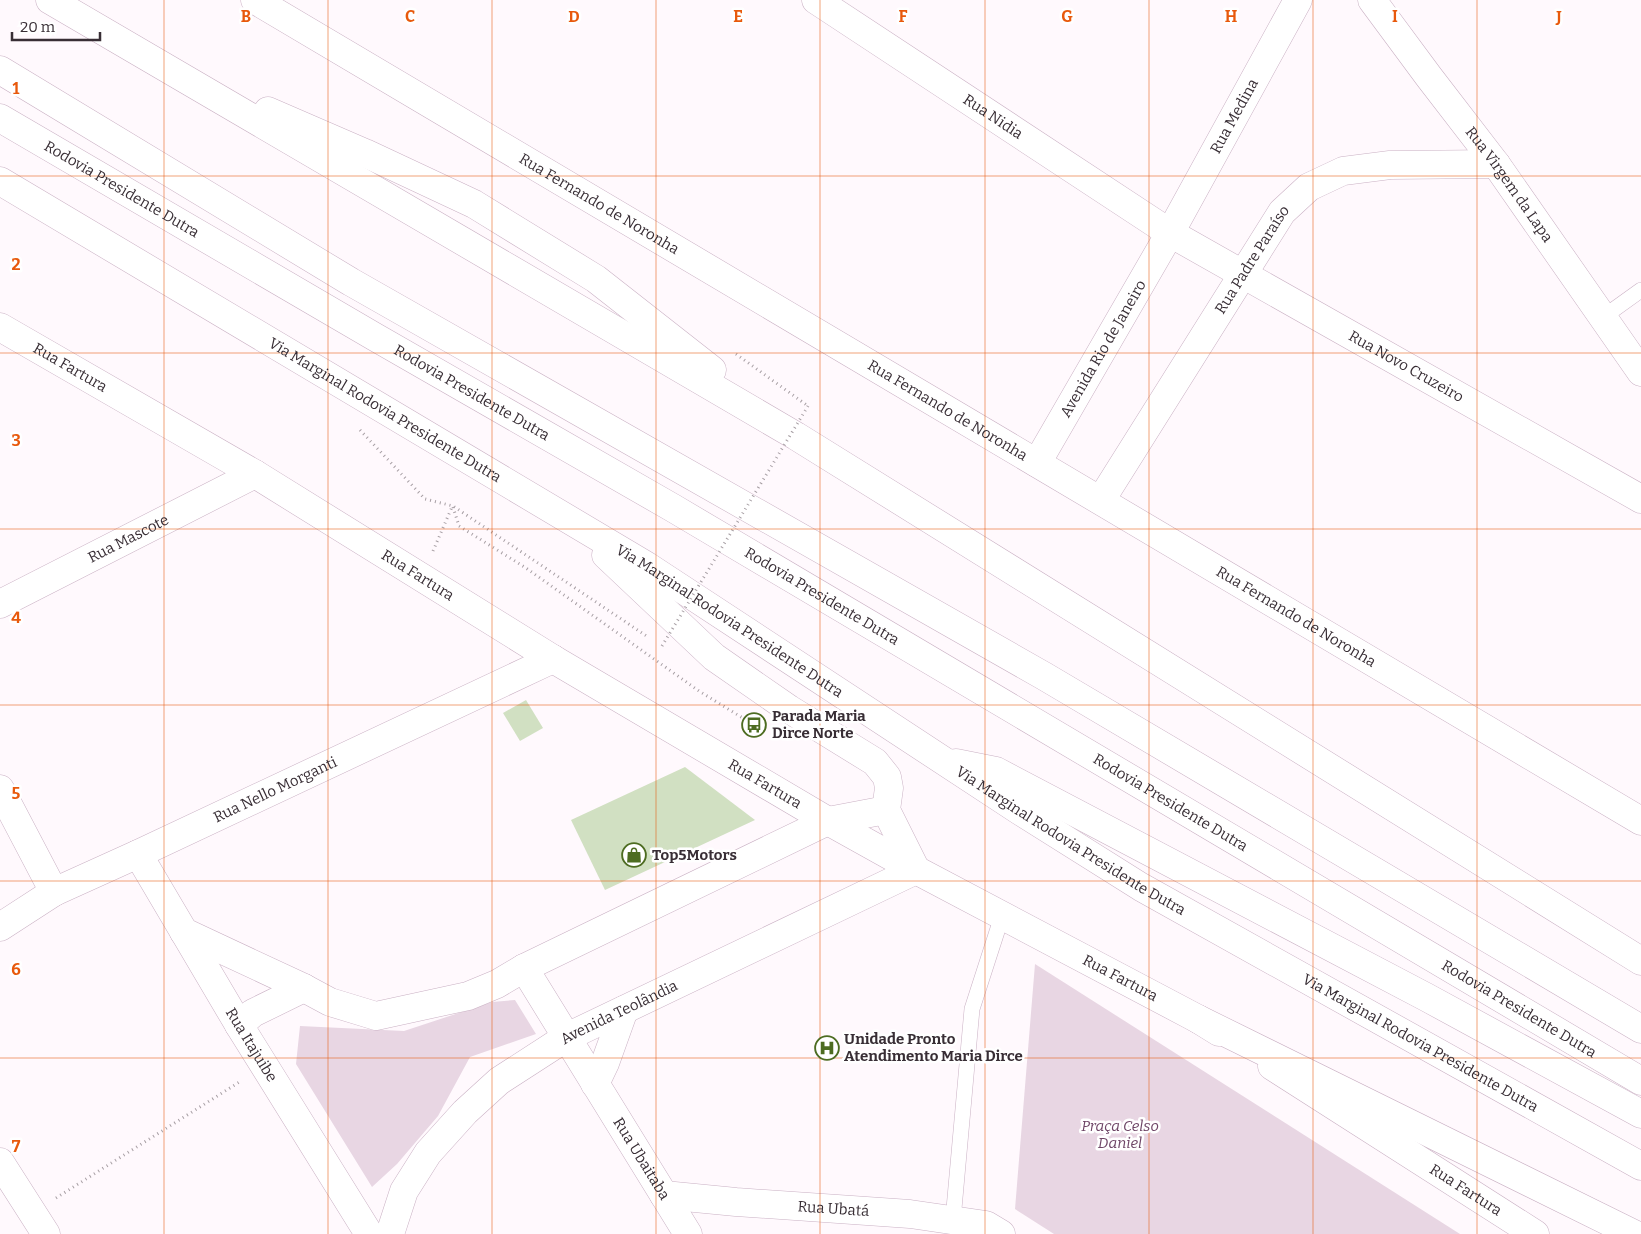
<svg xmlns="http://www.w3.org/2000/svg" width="1641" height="1234" viewBox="0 0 1641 1234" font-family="Bitter,serif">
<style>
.green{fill:#e8d6e3}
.building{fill:#d1e0c2}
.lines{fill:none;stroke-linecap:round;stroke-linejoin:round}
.lane-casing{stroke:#cab1c4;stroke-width:16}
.street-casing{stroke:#cab1c4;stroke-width:29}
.highway-casing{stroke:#cab1c4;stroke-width:29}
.path{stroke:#a79fa4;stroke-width:3;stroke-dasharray:1 4;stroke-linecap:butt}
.lane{stroke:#fff;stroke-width:15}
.street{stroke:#fff;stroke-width:28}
.highway{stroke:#fff;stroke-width:28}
.path-bridge{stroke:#a79fa4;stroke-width:3;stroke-dasharray:1 4;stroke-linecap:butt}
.grid{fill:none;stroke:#e8590c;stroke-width:1;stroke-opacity:0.55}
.labels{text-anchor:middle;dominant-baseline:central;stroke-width:5;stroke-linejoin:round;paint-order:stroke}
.street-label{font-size:15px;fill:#382e35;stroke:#fff}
.poi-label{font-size:15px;font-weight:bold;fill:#382e35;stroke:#fff;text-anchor:start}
.park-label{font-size:15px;font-style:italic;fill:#6e4566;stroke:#fff}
.grid-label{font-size:16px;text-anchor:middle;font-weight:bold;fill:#e8590c;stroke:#fff;stroke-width:5;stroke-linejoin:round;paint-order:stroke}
</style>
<rect width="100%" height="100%" fill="#fff9fd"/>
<g class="green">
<polygon points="1035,964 1460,1234 1054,1234 1015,1209"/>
<polygon points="515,1000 536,1034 470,1057 438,1116 397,1164 372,1187 296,1064 300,1026 404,1031 492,1002"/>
</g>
<g class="building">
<polygon points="526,700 543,728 520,741 503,713"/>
<polygon points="685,767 755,820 605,890 571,820"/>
</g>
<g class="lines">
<g class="lane-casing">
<g id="lane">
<polyline points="1602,318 1641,290"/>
<polyline points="953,1220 972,1009 1002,916"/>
</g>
</g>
<g class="street-casing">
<g id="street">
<path id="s1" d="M255,0L1641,821"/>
<path id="s2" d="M816,0L1170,233L1641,499"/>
<path id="s3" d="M1372,0L1429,77L1496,164L1641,372"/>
<path id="s4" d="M0,327L255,474L553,659L828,821L916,870L1198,1019L1219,1032"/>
<path id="s5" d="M1037,463L1170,233L1298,0"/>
<path id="s6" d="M1101,500L1282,212L1309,187L1343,171L1390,165L1496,164"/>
<path id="s7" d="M0,604L255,474"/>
<polyline points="0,789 54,892"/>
<path id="s8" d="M138,854L239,1025L369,1234"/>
<path id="s9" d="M0,927L54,892L138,854L553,659"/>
<polyline points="184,932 304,988 330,1002 376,1016 468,996 497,984 524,968 828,821"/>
<path id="s10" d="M524,968L688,1234"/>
<polyline points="239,1025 253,1013 304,988"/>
<path id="s11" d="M1272,1066L1535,1234"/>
<polyline points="595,1084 605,1063 624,1010"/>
<polyline points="0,1162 46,1234"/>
<path id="s12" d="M664,1195L736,1202L910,1214L986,1225L1001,1234"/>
<path id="s13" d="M390,1234L404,1191L428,1153L465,1112L499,1081L567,1037L916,870"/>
</g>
</g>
<g class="highway-casing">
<g id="highway">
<polyline points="50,0 796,436 1641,961"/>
<polyline points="0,70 351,282 1044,676 1641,1029"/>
<polyline points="268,111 365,153 474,204 596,279 712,370"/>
<path id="s14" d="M0,118L375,337L673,508L1641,1081"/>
<path id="s15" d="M0,181L647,566L1020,811L1141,887L1641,1166"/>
<polyline points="606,555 714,657 789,709 875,762 887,777 889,788 886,810 916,870"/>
<polyline points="956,763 996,771 1426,997 1641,1114"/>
<polyline points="828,821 886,810"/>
<polyline points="1198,1019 1634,1234"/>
</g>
</g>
<g class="path">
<polyline points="736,354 808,406"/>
<polyline points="360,430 425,499 453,506 648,637"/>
<polyline points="453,507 459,526 526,568 699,691 754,725"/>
<polyline points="433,551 452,507"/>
<polyline points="56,1198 241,1081"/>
</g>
<use href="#lane" class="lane"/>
<use href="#street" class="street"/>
<use href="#highway" class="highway"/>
<polyline class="path-bridge" points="662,646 808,406"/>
</g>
<path class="grid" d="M164,0V1234M328,0V1234M492,0V1234M656,0V1234M820,0V1234M985,0V1234M1149,0V1234M1313,0V1234M1477,0V1234M0,176H1641M0,353H1641M0,529H1641M0,705H1641M0,881H1641M0,1058H1641"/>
<defs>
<g id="bus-ring" transform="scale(1.25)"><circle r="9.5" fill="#fff" stroke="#4d6c21" stroke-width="1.5"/><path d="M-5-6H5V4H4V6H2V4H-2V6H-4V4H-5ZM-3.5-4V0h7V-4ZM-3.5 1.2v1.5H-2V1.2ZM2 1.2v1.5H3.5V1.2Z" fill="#4d6c21"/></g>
<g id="shop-ring" transform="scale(1.25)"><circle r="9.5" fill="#fff" stroke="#4d6c21" stroke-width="1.5"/><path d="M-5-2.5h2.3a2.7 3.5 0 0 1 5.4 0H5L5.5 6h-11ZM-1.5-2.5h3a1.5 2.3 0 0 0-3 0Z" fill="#4d6c21"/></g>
<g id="hospital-ring" transform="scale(1.25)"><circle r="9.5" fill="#fff" stroke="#4d6c21" stroke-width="1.5"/><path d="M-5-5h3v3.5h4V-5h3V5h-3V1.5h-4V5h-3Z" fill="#4d6c21"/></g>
</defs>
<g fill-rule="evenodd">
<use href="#bus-ring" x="754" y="725"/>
<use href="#shop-ring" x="634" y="855"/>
<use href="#hospital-ring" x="827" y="1048"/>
</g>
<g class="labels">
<g class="street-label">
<text stroke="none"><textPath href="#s2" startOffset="212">Rua Nidia</textPath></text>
<text stroke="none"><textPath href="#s5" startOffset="399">Rua Medina</textPath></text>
<text stroke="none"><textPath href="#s3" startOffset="230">Rua Virgem da Lapa</textPath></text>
<text stroke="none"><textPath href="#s14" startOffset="141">Rodovia Presidente Dutra</textPath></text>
<text stroke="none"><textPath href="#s1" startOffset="400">Rua Fernando de Noronha</textPath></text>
<text stroke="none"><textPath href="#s6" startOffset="284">Rua Padre Paraíso</textPath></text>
<text stroke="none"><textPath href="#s5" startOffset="132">Avenida Rio de Janeiro</textPath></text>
<text stroke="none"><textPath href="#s2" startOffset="695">Rua Novo Cruzeiro</textPath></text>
<text stroke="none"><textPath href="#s4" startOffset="81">Rua Fartura</textPath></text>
<text stroke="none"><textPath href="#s14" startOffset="546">Rodovia Presidente Dutra</textPath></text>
<text stroke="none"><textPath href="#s15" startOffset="448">Via Marginal Rodovia Presidente Dutra</textPath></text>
<text stroke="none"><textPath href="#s1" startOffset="805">Rua Fernando de Noronha</textPath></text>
<text stroke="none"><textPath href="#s7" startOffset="144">Rua Mascote</textPath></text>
<text stroke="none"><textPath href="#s4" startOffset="486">Rua Fartura</textPath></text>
<text stroke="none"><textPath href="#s14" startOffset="951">Rodovia Presidente Dutra</textPath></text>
<text stroke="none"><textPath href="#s1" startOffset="1210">Rua Fernando de Noronha</textPath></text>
<text stroke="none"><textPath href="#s15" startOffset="852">Via Marginal Rodovia Presidente Dutra</textPath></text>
<text stroke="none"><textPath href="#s4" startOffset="891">Rua Fartura</textPath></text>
<text stroke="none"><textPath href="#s9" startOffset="308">Rua Nello Morganti</textPath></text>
<text stroke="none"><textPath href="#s14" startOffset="1356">Rodovia Presidente Dutra</textPath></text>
<text stroke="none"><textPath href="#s15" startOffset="1258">Via Marginal Rodovia Presidente Dutra</textPath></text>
<text stroke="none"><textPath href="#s4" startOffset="1296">Rua Fartura</textPath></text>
<text stroke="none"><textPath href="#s14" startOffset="1761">Rodovia Presidente Dutra</textPath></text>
<text stroke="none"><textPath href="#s13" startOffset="330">Avenida Teolândia</textPath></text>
<text stroke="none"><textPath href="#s15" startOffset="1662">Via Marginal Rodovia Presidente Dutra</textPath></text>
<text stroke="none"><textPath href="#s8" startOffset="222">Rua Itajuibe</textPath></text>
<text stroke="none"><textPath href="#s10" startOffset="224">Rua Ubaitaba</textPath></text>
<text stroke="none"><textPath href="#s11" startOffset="230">Rua Fartura</textPath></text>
<text stroke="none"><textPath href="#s12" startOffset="170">Rua Ubatá</textPath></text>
</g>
<g class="poi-label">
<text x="772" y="716">Parada Maria<tspan x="772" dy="17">Dirce Norte</tspan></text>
<text x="652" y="855">Top5Motors</text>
<text x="844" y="1039">Unidade Pronto<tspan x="844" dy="17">Atendimento Maria Dirce</tspan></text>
</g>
<g class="park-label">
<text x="1120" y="1126">Praça Celso<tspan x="1120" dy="17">Daniel</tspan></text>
</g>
</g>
<g class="grid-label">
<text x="246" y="22">B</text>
<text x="410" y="22">C</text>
<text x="574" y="22">D</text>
<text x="738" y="22">E</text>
<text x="903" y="22">F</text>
<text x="1067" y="22">G</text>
<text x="1231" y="22">H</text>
<text x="1395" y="22">I</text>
<text x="1559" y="22">J</text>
<text x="16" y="94">1</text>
<text x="16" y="270">2</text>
<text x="16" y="446">3</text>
<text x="16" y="623">4</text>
<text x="16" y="799">5</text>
<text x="16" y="975">6</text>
<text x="16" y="1152">7</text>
</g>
<path d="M12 32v8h88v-8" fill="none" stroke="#382e35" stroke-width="2.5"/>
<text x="20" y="32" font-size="15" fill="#382e35" stroke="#ffffff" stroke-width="4" paint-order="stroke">20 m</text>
</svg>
